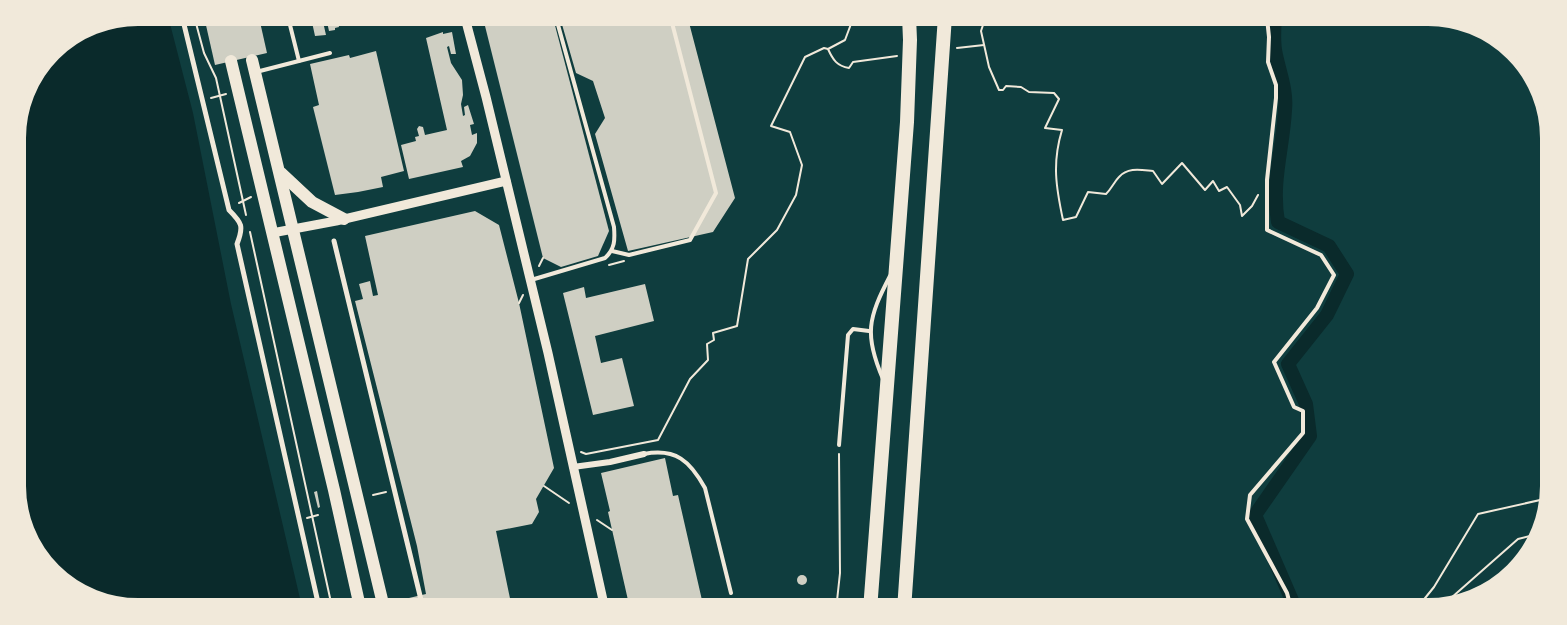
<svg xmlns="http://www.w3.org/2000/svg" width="1567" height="625" viewBox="0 0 1567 625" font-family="Quicksand,sans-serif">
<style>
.water{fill:#0a2a2b}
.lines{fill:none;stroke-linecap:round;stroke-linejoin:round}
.canal{stroke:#0a2a2b;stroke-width:14}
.building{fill:#cfcfc3}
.path{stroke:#f1e9da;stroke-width:2}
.service{stroke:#f1e9da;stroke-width:4}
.pedestrian{stroke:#f1e9da;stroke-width:5}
.minor{stroke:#f1e9da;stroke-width:6}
.tertiary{stroke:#f1e9da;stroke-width:9}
.primary{stroke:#f1e9da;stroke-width:12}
.motorway{stroke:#f1e9da;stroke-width:14}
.rim{fill:none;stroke:#f1e9da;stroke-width:8}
</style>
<rect width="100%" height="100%" fill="#0f3d3e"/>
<polygon class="water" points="139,12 167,12 193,113 231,304 302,607 98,606 43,570 14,511 12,130 25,82 55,44 90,22"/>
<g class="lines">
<path class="canal" d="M1275,18C1274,30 1273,43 1276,55C1280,74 1287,91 1285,110C1283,149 1271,182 1278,222L1329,246L1347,274L1327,315L1288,364L1306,404L1310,436L1255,515L1297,612"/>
</g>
<g class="building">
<polygon points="203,12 258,13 267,53 215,65"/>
<polygon points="310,13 321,13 326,35 315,36"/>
<polygon points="325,13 336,13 339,27 335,28 335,30 329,31"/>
<polygon points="482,14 552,14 609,231 598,256 561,267 543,258"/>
<polygon points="559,14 687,15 735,198 713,232 628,251 595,134 605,118 593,81 576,73"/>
<polygon points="443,32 443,34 452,32 456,54 451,54 449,46 447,47 451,63 462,80 463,95 461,104 463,116 465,115 464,107 468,105 474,124 470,125 472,135 477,133 477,143 470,156 461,161 463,167 409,179 401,145 416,141 415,137 419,136 417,129 419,126 423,127 425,135 447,130 426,38"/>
<polygon points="376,51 404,171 381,177 383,187 358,192 335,195 313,107 319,105 310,64 349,55 350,58"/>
<polygon points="475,211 499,225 519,303 554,468 536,499 539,512 532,524 496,531 512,608 409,608 409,598 426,594 417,546 355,301 363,299 359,284 370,281 373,296 378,295 365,236"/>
<polygon points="645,284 654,321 595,336 601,363 622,358 634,406 593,415 563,293 584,287 586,298"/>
<polygon points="665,458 673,496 678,495 704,609 630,609 608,512 610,511 601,473"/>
<polygon points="317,491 320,507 318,508 314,492"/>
<circle cx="802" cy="580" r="5"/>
</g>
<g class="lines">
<g class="path">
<polyline points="193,12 204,53 216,78 246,215"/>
<path d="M986,16L981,31L989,67L999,90H1003L1006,86L1021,87L1029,92L1054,93L1059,99L1045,128L1062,130C1052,163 1056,187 1063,220L1076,217L1088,192L1106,194C1112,188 1114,182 1119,177C1128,167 1141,170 1153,171L1162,184L1182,163L1205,190L1213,181L1219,191L1227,187L1240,205L1242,216L1252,206L1258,195"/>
<polyline points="957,48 984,45"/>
<polyline points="828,49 845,40 854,16"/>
<polyline points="211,98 226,94"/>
<polyline points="239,203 251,197"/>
<polyline points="250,232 332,607"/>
<polyline points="609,265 624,261"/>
<polyline points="539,266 543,258"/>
<polyline points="519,303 523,295"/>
<path d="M581,452L586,454L658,440L690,379L708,360L707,344L714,340L713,333L737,326L748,259L777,230L796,195L802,165L790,132L771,126L805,57L824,48L828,49C833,60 837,66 849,68L853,62L897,56"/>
<polyline points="544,486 569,503"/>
<polyline points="373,495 386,492"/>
<polyline points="307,518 318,515"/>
<polyline points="597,520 612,530"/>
<polyline points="340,607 339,602 344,601"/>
<polyline points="400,608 396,605 397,603 404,606 413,607"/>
<polyline points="836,610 840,573 839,454"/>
<polyline points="1413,613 1434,587 1478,514 1549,498"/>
<polyline points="1434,613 1518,539 1545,532"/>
</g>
<g class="service">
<polyline points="287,13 299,61"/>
<polyline points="1267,18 1269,37 1268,62 1276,85 1276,98 1267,180 1267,230 1321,255 1334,275 1317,308 1274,362 1294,407 1303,411 1303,433 1250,495 1247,519 1287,593 1292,612"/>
<polyline points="380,21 413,13"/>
<polyline points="256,72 330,53"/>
<polyline points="612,251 629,255 690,240 716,193 670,15"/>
<path d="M531,280L605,258C615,249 615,240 614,227L555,14"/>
<path d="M883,379C864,335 868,318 890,276"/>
<polyline points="839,445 848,335 853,329 869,331"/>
<path d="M644,454C676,448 690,461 705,488L731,593"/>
</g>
<g class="pedestrian">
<path d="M181,12L229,210C242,223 244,226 237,244L319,607"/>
<polyline points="334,241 423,608"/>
</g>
<g class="minor">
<polyline points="1262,18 1267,22"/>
<polyline points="573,467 610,462 644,454"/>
</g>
<g class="tertiary">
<polyline points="464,14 486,97 548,353 605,609"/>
<polyline points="272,233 336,221 506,181"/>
</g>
<g class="primary">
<polyline points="252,60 384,608"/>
<polyline points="231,61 334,490 360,607"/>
<polyline points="281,173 312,202 344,219"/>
</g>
<g class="motorway">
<polyline points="870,610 907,122 910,40 909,16"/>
<polyline points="904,610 945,16"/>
</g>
</g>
<path d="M0 0H1567V625H0ZM138 22H1428A116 116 0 0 1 1544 138V486A116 116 0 0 1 1428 602H138A116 116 0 0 1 22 486V138A116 116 0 0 1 138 22Z" fill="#f1e9da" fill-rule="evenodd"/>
<path class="rim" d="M138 22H1428A116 116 0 0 1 1544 138V486A116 116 0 0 1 1428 602H138A116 116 0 0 1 22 486V138A116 116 0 0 1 138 22Z"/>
</svg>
